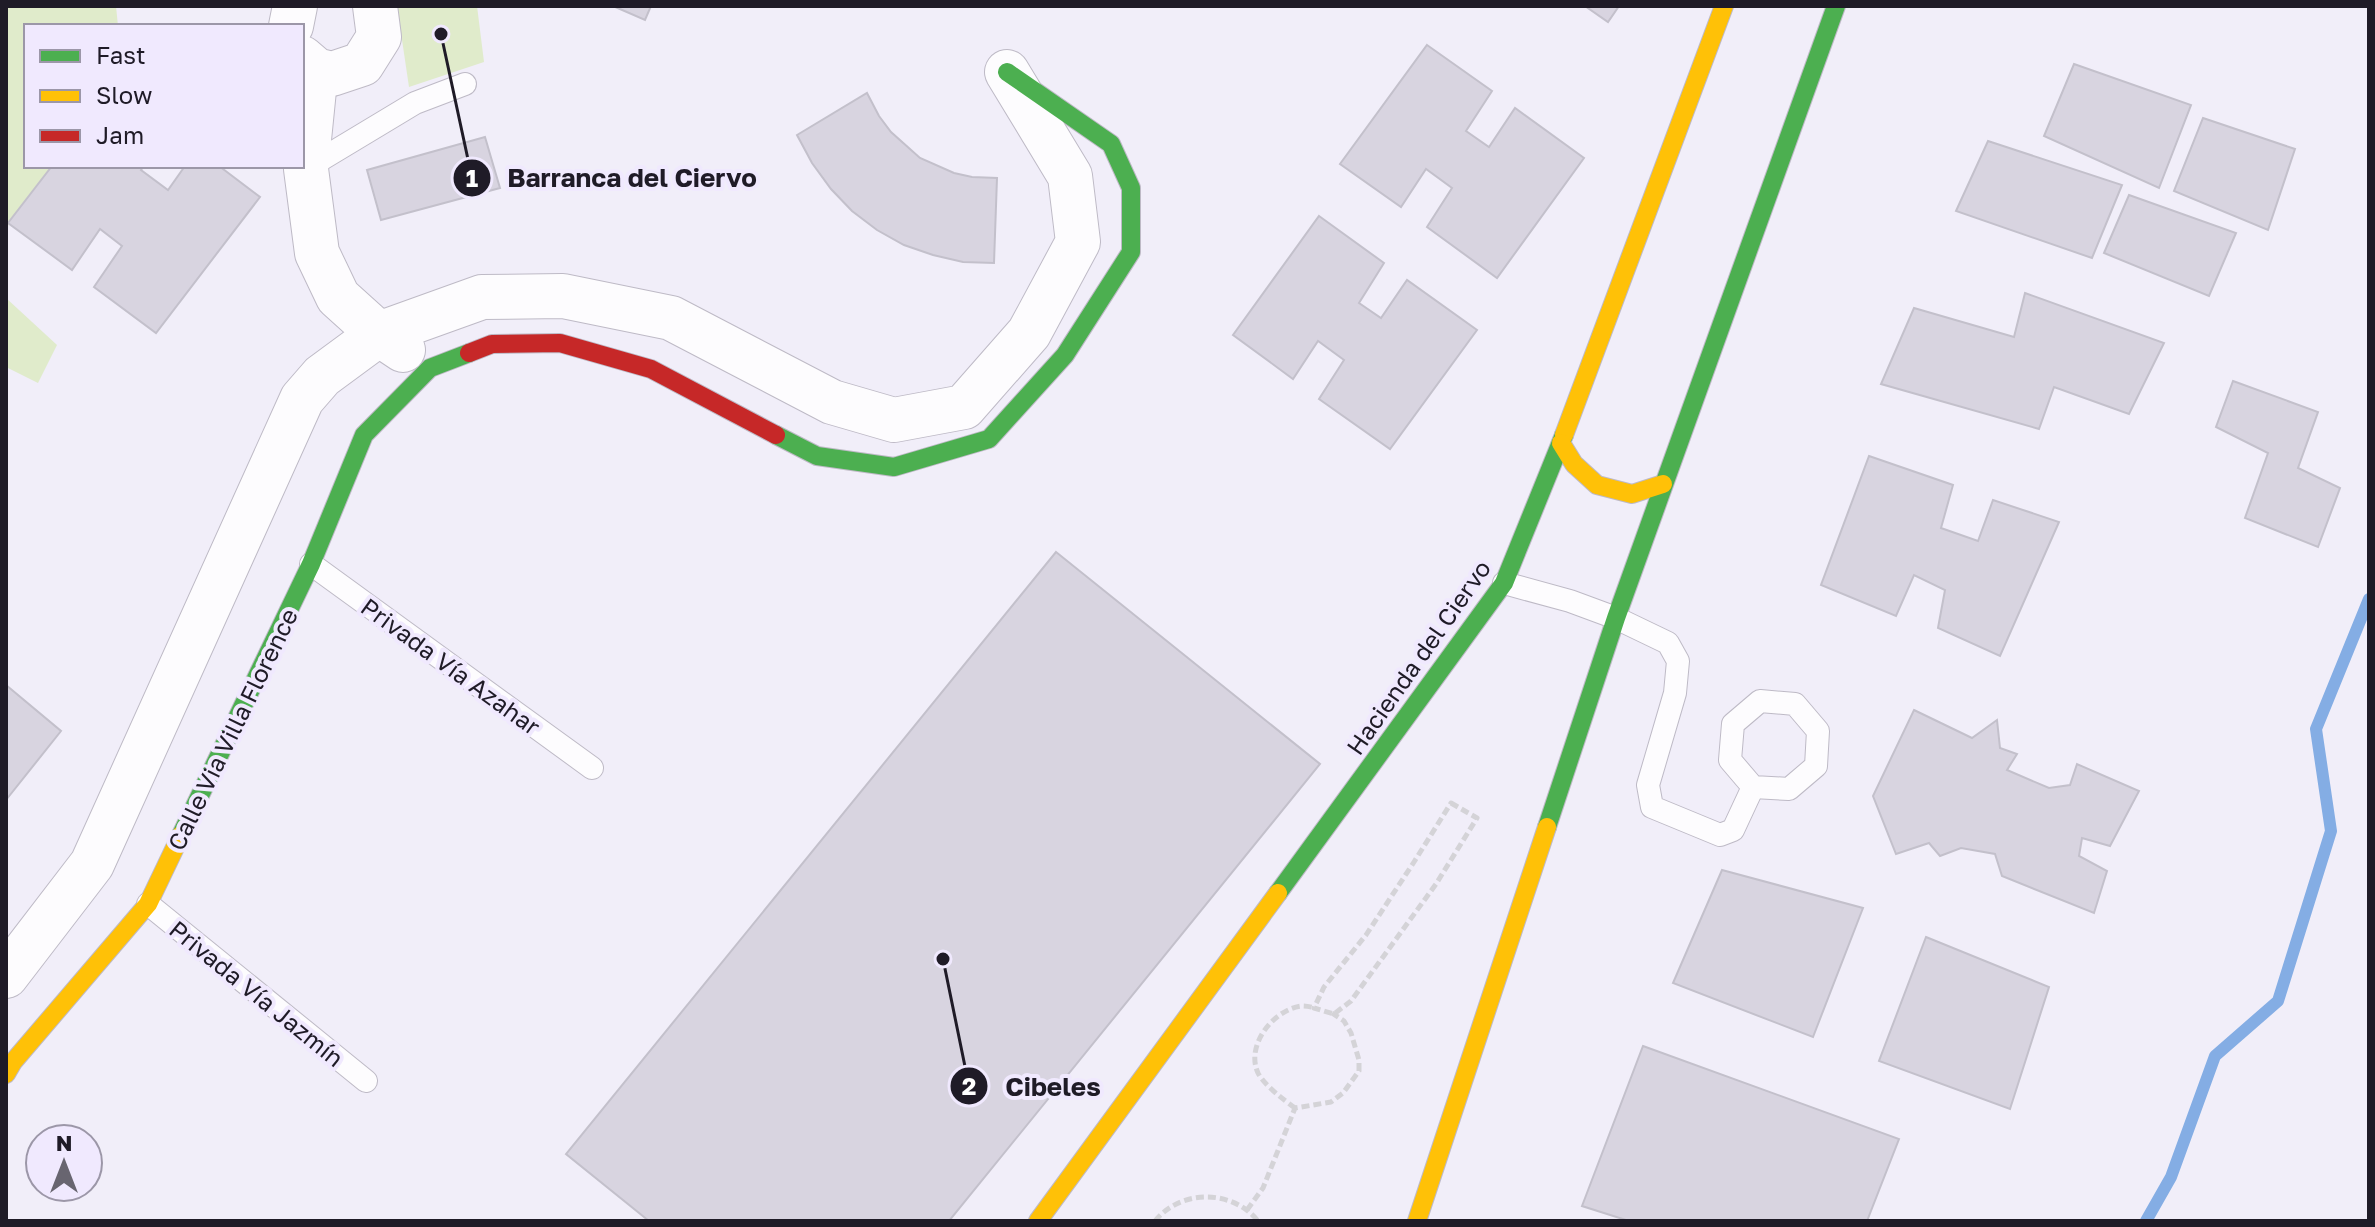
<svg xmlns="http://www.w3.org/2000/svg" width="2375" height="1227" viewBox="0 0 2375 1227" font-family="'Golos Text',sans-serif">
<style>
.green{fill:#e0ebcb}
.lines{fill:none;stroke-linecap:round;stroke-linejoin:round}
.stream{stroke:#84ade4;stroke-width:12}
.building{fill:#d8d4e0;stroke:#c3c0cb;stroke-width:2}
.lane-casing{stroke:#bebac6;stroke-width:24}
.street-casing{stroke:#bebac6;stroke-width:46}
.fast-casing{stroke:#bebac6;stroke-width:20}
.slow-casing{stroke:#bebac6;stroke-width:20}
.jam-casing{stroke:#bebac6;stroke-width:20}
.path{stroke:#d4d3d7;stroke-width:5;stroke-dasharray:8 4;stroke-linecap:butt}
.lane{stroke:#fdfcfe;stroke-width:22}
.street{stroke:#fdfcfe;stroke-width:44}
.fast{stroke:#4caf50;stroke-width:18}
.slow{stroke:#ffc107;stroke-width:18}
.jam{stroke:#c62828;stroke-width:18}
.labels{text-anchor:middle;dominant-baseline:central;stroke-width:8;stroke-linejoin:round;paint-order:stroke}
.street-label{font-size:24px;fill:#1f1b27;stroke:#f0e9fe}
.leader{fill:none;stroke:#1f1b27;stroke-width:3}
.callout-dot{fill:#1f1b27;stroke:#f0e9fe;stroke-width:3}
.mark-label{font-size:24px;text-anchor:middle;font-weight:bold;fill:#fff}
.callout-label{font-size:26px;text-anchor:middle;font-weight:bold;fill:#1f1b27;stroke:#f0e9fe;stroke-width:8;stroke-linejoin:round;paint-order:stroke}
</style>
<rect width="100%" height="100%" fill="#f1eef9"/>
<g class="green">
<polygon points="6,6 116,6 118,26 26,26 26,166 52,166 9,223 6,234"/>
<polygon points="397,6 477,6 484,62 409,87"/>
<polygon points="6,298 57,345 38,383 6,367"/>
</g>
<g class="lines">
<polyline class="stream" points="2146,1221 2171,1177 2215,1056 2278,1001 2331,831 2316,729 2369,599"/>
</g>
<g class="building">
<polygon points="613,6 651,6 645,20"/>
<polygon points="1585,6 1619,6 1608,22"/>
<polygon points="1427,45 1492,91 1466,131 1489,147 1515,108 1584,158 1497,278 1427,227 1452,188 1426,169 1401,207 1340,164"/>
<polygon points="2074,64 2191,105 2159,188 2044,136"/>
<polygon points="867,93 879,116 891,132 920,158 954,173 972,177 997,178 994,263 963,262 933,255 904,245 877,230 852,211 831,189 812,163 797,135"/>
<polygon points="2203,118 2295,149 2268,230 2174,191"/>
<polygon points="485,137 500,188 381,220 367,170"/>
<polygon points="1988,141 2122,185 2092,258 1956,211"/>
<polygon points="52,166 144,166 141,170 168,190 185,166 219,166 260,197 156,333 94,287 122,246 100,229 72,270 8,223"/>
<polygon points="2129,195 2236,233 2209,296 2104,253"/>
<polygon points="1319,216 1384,263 1359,303 1381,318 1407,280 1477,330 1390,449 1319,399 1344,360 1318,341 1293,379 1233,335"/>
<polygon points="2025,293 2164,343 2129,414 2054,387 2039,429 1881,384 1914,308 2014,337"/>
<polygon points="2233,381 2318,412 2298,468 2340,488 2318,547 2245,518 2268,453 2216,427"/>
<polygon points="1869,456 1953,485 1941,528 1978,541 1993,500 2059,522 2000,656 1938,628 1945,590 1914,575 1896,616 1821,585"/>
<polygon points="1056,552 1320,764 949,1221 649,1221 566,1154"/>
<polygon points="6,685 61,731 6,800"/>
<polygon points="1914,710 1972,738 1997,720 2000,748 2017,754 2007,770 2049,788 2070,785 2077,764 2139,791 2110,846 2082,838 2079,856 2107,871 2094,913 2002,876 1995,854 1961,848 1940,856 1929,843 1896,854 1873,796"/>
<polygon points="1722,870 1863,908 1813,1037 1673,983"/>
<polygon points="1926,937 2049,987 2010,1109 1879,1061"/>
<polygon points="1643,1046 1899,1139 1867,1221 1629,1221 1582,1206"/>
</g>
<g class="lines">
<g class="lane-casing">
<g id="lane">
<polyline points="307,168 415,103 465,84"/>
<polyline points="311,564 592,768"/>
<polyline points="1504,583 1570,601 1616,618 1668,643 1678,661 1675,693 1648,785 1652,807 1720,835 1733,830 1753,787"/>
<polygon points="1760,701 1795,704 1818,731 1816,766 1789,789 1753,787 1730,760 1733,724"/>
<polyline points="148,904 366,1081"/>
</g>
</g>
<g class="street-casing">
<g id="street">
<polyline points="291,26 295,6"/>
<polyline points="302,58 316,70 332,74 362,64 379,37 375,6"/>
<polyline points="316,70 306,169 317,253 338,297 379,334 403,350"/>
<polyline points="6,976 92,864 302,399 322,376 379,334 482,297 563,296 671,318 832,402 894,420 964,407 1029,333 1078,242 1070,176 1007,72"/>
</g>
</g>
<g class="fast-casing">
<g id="fast">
<polyline points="776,435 817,456 894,467 989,439 1065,355 1131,252 1131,188 1111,144 1007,72"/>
<polyline points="1547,827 1616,618 1836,6"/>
<polyline points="181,835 311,564 364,435 430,368 469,353"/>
<polyline points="1278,893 1504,583 1564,435"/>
</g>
</g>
<g class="slow-casing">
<g id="slow">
<polyline points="1564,435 1724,6"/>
<polyline points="1561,443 1574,464 1597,485 1632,494 1663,484"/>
<polyline points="6,1074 13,1062 148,904 181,835"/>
<polyline points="1038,1221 1278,893"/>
<polyline points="1417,1221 1547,827"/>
</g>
</g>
<g class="jam-casing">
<polyline id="jam" points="469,353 492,344 560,343 651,369 776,435"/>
</g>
<g class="path">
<polygon points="1451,803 1477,818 1436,884 1351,1001 1334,1014 1314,1008 1324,987 1366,935 1414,862"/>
<path d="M1295,1108C1284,1100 1264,1085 1258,1073C1245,1045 1274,1009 1302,1006C1307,1006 1311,1007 1315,1008"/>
<polyline points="1247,1210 1263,1188 1295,1108 1331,1102 1343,1093 1359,1071 1359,1060 1351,1033 1344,1021 1332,1013"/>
<path d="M1155,1221C1181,1189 1232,1189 1258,1221"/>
</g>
<use href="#lane" class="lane"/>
<use href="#street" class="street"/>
<use href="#fast" class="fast"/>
<use href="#slow" class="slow"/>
<use href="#jam" class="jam"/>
</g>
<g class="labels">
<g class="street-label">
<text transform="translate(1418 657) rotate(-55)">Hacienda del Ciervo</text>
<text transform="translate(451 666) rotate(36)">Privada Vía Azahar</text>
<text transform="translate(232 729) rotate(-64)">Calle Via Villa Florence</text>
<text transform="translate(257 993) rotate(39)">Privada Vía Jazmín</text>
</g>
</g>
<path class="leader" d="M441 34L472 178M943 959L969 1086"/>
<g class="callout-dot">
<circle cx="441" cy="34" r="8"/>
<circle cx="943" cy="959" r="8"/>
<circle cx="472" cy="178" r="20"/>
<circle cx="969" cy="1086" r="20"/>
</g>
<g class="mark-label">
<text x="472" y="187">1</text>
<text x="969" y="1095">2</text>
</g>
<g class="callout-label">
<text x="632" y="187">Barranca del Ciervo</text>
<text x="1053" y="1096">Cibeles</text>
</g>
<rect width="2375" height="1227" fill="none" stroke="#1f1b27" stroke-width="16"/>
<rect x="24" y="24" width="280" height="144" fill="#f0e9fe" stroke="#9c97a8" stroke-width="2"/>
<rect x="40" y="50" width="40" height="12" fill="#4caf50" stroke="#9c97a8" stroke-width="2"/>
<text x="96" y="64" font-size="24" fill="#1f1b27">Fast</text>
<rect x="40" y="90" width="40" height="12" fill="#ffc107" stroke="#9c97a8" stroke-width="2"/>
<text x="96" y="104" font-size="24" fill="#1f1b27">Slow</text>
<rect x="40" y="130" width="40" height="12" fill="#c62828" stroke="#9c97a8" stroke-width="2"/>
<text x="96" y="144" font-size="24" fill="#1f1b27">Jam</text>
<g transform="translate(64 1163)"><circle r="38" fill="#f0e9fe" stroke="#9c97a8" stroke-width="2"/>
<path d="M0-6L14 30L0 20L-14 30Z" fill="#686570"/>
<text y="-12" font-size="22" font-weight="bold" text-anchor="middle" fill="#1f1b27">N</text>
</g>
</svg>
